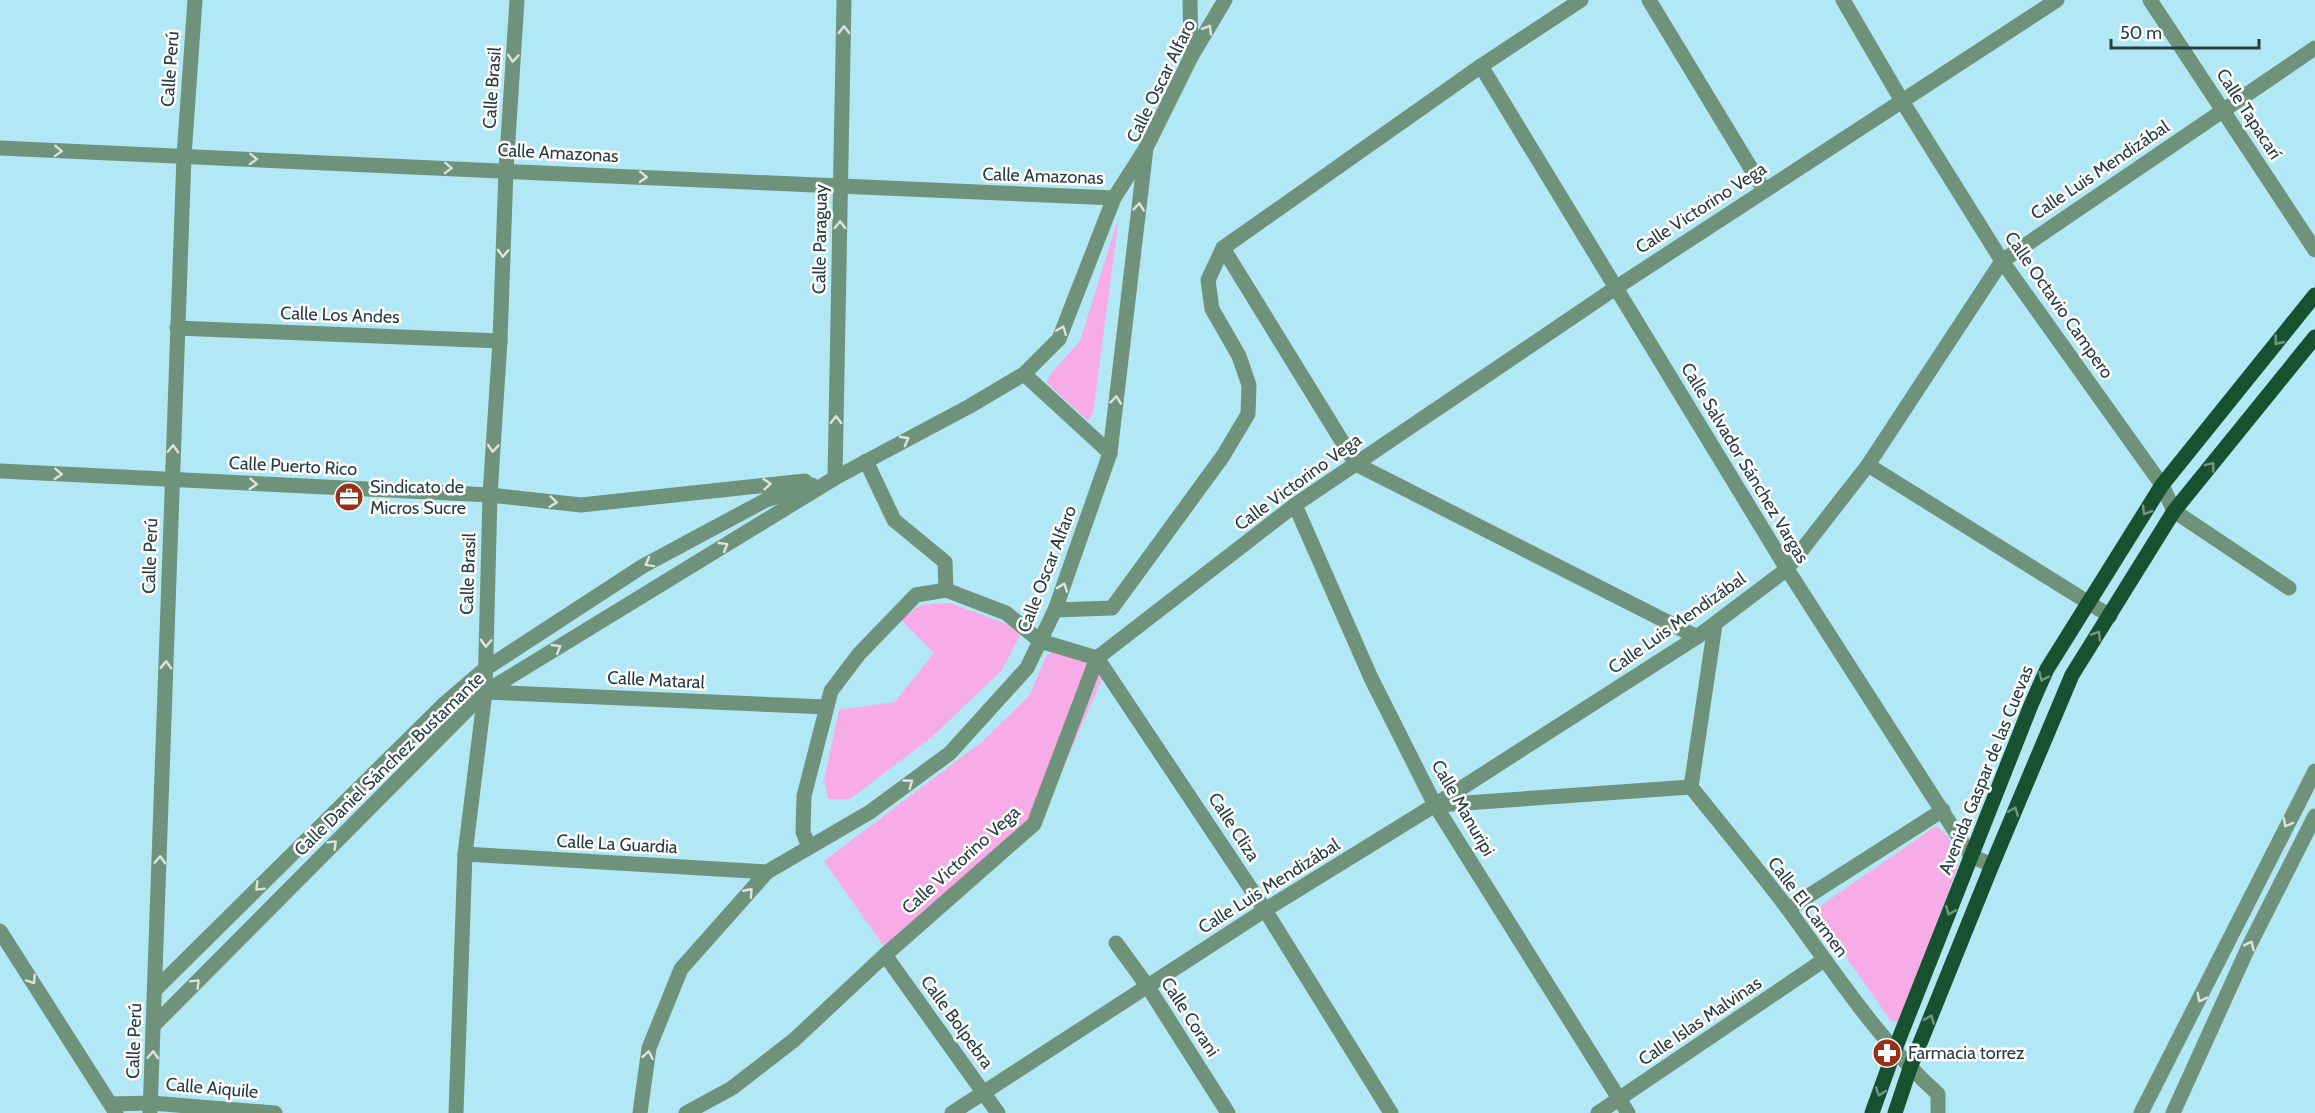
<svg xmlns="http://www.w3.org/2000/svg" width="2315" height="1113" viewBox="0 0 2315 1113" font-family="Cabin,sans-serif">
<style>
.green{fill:#f7ace8}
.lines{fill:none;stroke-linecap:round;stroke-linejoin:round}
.minor{stroke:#6f937a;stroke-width:15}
.major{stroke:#185130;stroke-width:15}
.oneway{stroke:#dbe4de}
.oneway2{stroke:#749783}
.labels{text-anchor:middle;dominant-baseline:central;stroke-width:5;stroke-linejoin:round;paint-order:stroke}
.street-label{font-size:18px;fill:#283e43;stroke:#fff}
.poi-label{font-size:18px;fill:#283e43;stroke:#fff;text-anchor:start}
</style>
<rect width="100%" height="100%" fill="#b2e8f5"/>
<g class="green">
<polygon points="1119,216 1093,413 1088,421 1046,382 1053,371 1080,341"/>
<polygon points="950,603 1023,630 1002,670 932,737 850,799 828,799 824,780 839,710 895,702 934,653 900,619 921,605"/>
<polygon points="1064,646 1089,649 1103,677 1053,791 1028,827 885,948 824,861 983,741 1029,696 1047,655"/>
<path d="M1936,826C1949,835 1958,851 1958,866L1900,1022L1891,1021L1818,917L1823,904Z"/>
</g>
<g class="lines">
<g class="minor">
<polyline points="1190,0 1191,57"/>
<polyline points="1649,0 1764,190"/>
<polyline points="1843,0 1902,101 2002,261 2162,485 2174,511 2289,588"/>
<polyline points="2150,0 2315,250"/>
<polyline points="1481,66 1787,569 1971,856 1992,865"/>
<path d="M0,148C371,164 743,184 1114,198"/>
<polyline points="1223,248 1356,464 1697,637"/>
<polyline points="177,328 500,341"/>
<polyline points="1024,374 1110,453"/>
<polyline points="866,461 894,520 945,562 946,590"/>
<polyline points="1868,465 2110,616"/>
<polyline points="0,471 490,495 581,505 805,481"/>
<polyline points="835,478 844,0"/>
<polyline points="1295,505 1371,678 1435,805 1628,1113"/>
<polyline points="1055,610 1112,608 1223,456 1248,414 1249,385 1239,356 1212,309 1208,280 1223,248 1481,66 1581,0"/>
<polyline points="1097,658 1265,910 1391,1113"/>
<polyline points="485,692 826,707"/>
<path d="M1691,787C1724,828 1757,868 1788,909C1835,973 1879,1041 1938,1094V1113"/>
<polyline points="1691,787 1715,625"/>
<polyline points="1437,805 1691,787"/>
<polyline points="809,847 803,832 804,796 831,691 859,654 916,595 946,590 1006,613 1040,641 1097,658"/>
<polyline points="465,854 767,872"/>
<polyline points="1788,909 1943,810"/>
<polyline points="0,931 116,1113"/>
<polyline points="1116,943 1148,987 1228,1113"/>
<polyline points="885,955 998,1113"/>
<polyline points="156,989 443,705 485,669 643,566 766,500 812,485"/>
<polyline points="155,1024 485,692 835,478 970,406 1024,374 1059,339 1114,198 1146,148"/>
<polyline points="111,1104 151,1103 275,1113"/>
<polyline points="150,1113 184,156 195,0"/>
<polyline points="456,1113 465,854 485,692 490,495 500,341 506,170 517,0"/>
<polyline points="640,1113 649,1048 681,969 767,872 870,812 950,753 1027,668 1055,610 1110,453 1146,148 1191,57 1225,0"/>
<polyline points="686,1113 732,1088 794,1040 885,955 1034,824 1097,658 1295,505 1617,287 2057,0"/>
<polyline points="952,1113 1265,910 1435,805 1697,637 1787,569 1868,465 2002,261 2315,48"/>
<polyline points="1598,1113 1824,960"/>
<polyline points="2141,1113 2315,771"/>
<polyline points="2173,1113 2248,948 2315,816"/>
</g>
<g class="major">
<polyline points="1872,1113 1895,1049 2031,705 2047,669 2162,485 2315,295"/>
<polyline points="1895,1113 1910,1068 1992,865 2072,675 2174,511 2315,337"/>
</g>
</g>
<defs><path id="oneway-chevron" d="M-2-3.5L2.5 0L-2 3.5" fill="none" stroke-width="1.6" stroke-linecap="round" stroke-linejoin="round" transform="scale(1.5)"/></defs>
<g class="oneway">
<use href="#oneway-chevron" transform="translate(1208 29) rotate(-59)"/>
<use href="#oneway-chevron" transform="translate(844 30) rotate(-89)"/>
<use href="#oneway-chevron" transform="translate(513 58) rotate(94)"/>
<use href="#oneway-chevron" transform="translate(58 151) rotate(2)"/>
<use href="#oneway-chevron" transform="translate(253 159) rotate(2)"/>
<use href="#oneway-chevron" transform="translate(448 168) rotate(2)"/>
<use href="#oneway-chevron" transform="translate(643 177) rotate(3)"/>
<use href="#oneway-chevron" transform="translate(1139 207) rotate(-83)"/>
<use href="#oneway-chevron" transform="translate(840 225) rotate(-89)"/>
<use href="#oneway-chevron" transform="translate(503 253) rotate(92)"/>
<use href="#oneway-chevron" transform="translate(1062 330) rotate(-68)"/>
<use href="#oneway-chevron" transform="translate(1116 400) rotate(-83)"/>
<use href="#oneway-chevron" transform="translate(836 420) rotate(-89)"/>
<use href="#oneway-chevron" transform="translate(905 440) rotate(-28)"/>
<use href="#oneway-chevron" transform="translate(493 448) rotate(94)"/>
<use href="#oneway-chevron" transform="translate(173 449) rotate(-88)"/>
<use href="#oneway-chevron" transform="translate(58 474) rotate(3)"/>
<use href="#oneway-chevron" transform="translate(253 484) rotate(3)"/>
<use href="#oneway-chevron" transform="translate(767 484) rotate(-5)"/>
<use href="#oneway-chevron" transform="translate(553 502) rotate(6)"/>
<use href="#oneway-chevron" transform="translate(724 546) rotate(-31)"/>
<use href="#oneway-chevron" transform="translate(649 563) rotate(151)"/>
<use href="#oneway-chevron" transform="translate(1063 587) rotate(-71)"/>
<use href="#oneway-chevron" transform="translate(486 643) rotate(92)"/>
<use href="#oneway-chevron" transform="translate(557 648) rotate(-31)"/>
<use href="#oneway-chevron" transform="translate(166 665) rotate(-88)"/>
<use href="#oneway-chevron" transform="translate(909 783) rotate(-36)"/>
<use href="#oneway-chevron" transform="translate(2287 823) rotate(118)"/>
<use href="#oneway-chevron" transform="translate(333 844) rotate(-45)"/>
<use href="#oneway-chevron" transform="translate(160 860) rotate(-88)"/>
<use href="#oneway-chevron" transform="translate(259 887) rotate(135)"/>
<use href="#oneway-chevron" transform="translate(749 892) rotate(-48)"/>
<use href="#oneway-chevron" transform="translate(2250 945) rotate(-64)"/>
<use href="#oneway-chevron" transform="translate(32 980) rotate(57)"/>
<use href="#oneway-chevron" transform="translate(196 983) rotate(-45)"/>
<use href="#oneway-chevron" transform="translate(2201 998) rotate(117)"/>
<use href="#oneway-chevron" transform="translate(153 1055) rotate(-87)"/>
<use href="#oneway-chevron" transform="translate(648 1055) rotate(-80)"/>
</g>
<g class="oneway2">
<use href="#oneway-chevron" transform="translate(2278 341) rotate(129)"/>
<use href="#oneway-chevron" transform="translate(2211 466) rotate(-51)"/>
<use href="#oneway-chevron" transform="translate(2146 511) rotate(122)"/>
<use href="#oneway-chevron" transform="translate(2097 635) rotate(-57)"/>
<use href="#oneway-chevron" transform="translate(2043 677) rotate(115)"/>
<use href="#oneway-chevron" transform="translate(2014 811) rotate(-67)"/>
<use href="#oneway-chevron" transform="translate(1950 911) rotate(112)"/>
<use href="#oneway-chevron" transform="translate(1930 1019) rotate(-68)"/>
<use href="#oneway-chevron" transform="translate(1880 1092) rotate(110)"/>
</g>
<defs>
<g id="office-disc" transform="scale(1.5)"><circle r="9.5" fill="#982f17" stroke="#fff"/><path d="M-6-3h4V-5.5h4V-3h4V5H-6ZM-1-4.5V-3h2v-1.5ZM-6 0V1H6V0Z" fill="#fff"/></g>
<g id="pharmacy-disc" transform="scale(1.5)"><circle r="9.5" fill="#982f17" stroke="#fff"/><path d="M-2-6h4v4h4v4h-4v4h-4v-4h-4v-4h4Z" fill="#fff"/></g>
</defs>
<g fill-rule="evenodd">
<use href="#office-disc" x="349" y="497"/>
<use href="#pharmacy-disc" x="1887" y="1053"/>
</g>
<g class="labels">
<g class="street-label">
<text transform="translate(170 69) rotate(-86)">Calle Perú</text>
<text transform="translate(1161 81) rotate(-64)">Calle Oscar Alfaro</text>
<text transform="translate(492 88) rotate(-86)">Calle Brasil</text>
<text transform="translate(2249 114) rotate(57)">Calle Tapacarí</text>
<text transform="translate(558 153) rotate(3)">Calle Amazonas</text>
<text transform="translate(2100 170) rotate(-34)">Calle Luis Mendizábal</text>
<text transform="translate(1043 176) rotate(2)">Calle Amazonas</text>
<text transform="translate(1701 208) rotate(-33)">Calle Victorino Vega</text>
<text transform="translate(820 239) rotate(-89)">Calle Paraguay</text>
<text transform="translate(2059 305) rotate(55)">Calle Octavio Campero</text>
<text transform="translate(340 315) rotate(2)">Calle Los Andes</text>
<text transform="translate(1745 463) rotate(59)">Calle Salvador Sánchez Vargas</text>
<text transform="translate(293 466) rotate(3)">Calle Puerto Rico</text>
<text transform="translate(1298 482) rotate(-36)">Calle Victorino Vega</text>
<text transform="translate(150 556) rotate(-88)">Calle Perú</text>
<text transform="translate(1047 569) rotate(-69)">Calle Oscar Alfaro</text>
<text transform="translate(468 574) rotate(-88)">Calle Brasil</text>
<text transform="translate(1677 623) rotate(-35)">Calle Luis Mendizábal</text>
<text transform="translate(656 680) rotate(3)">Calle Mataral</text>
<text transform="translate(389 764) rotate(-44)">Calle Daniel Sánchez Bustamante</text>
<text transform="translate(1986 770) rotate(-68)">Avenida Gaspar de las Cuevas</text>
<text transform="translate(1463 808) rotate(60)">Calle Manuripi</text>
<text transform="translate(1234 827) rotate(57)">Calle Cliza</text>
<text transform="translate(617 844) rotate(3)">Calle La Guardia</text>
<text transform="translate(961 860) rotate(-42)">Calle Victorino Vega</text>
<text transform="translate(1269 886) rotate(-32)">Calle Luis Mendizábal</text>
<text transform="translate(1808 907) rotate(53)">Calle El Carmen</text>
<text transform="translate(1190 1017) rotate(57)">Calle Corani</text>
<text transform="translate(1700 1021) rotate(-34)">Calle Islas Malvinas</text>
<text transform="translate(957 1022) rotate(54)">Calle Bolpebra</text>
<text transform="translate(134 1041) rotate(-88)">Calle Perú</text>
<text transform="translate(212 1088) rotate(5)">Calle Aiquile</text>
</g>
<g class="poi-label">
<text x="370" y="487">Sindicato de<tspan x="370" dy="21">Micros Sucre</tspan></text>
<text x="1908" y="1053">Farmacia torrez</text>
</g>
</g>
<path d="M2111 39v9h148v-9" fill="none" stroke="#283e43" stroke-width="3"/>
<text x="2120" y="39" font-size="18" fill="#283e43" stroke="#ffffff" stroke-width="4.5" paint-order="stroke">50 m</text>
</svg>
